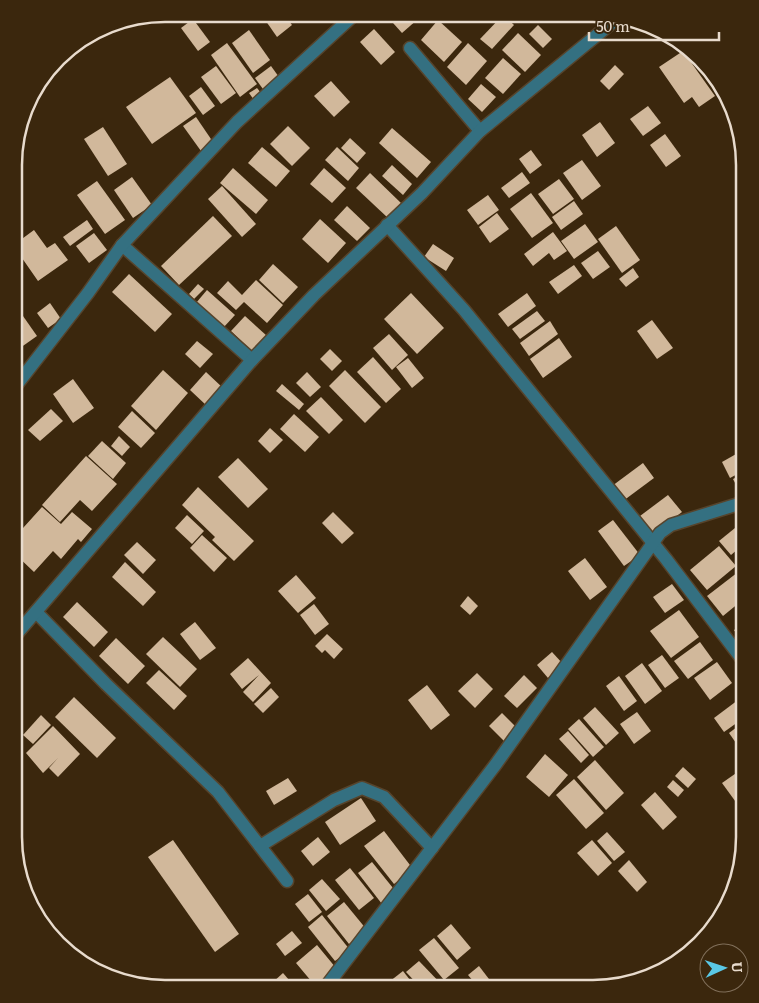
<svg xmlns="http://www.w3.org/2000/svg" width="759" height="1003" viewBox="0 0 759 1003" font-family="Literata,serif">
<style>
.building{fill:#d1b89b}
.lines{fill:none;stroke-linecap:round;stroke-linejoin:round}
.minor-casing{stroke:#57442c;stroke-width:15}
.minor{stroke:#347081;stroke-width:12}
.rim{fill:none;stroke:#e8dbcd;stroke-width:2.5}
</style>
<rect width="100%" height="100%" fill="#3b270d"/>
<g class="building">
<polygon points="261,14 284,14 292,25 277,37"/>
<polygon points="290,14 305,14 296,21"/>
<polygon points="385,14 414,14 418,19 402,33"/>
<polygon points="503,15 514,25 492,49 480,39"/>
<polygon points="193,19 210,42 198,51 181,28"/>
<polygon points="438,20 462,42 444,62 421,40"/>
<polygon points="538,25 552,39 543,48 529,34"/>
<polygon points="374,29 395,52 381,65 360,42"/>
<polygon points="249,30 270,60 253,73 232,43"/>
<polygon points="518,33 541,55 525,72 502,50"/>
<polygon points="227,43 257,84 240,97 211,55"/>
<polygon points="468,43 487,61 466,85 447,67"/>
<polygon points="683,51 715,96 699,107 692,97 684,103 659,67"/>
<polygon points="503,58 521,74 503,94 485,78"/>
<polygon points="615,65 624,74 609,90 600,81"/>
<polygon points="216,66 236,93 221,104 201,77"/>
<polygon points="271,66 284,84 268,96 255,78"/>
<polygon points="170,77 196,113 152,144 126,107"/>
<polygon points="331,81 350,102 334,117 314,96"/>
<polygon points="481,84 496,97 482,112 468,99"/>
<polygon points="201,87 215,106 203,115 189,96"/>
<polygon points="257,88 265,98 257,104 249,93"/>
<polygon points="648,106 661,123 643,136 630,119"/>
<polygon points="196,117 213,142 201,151 183,126"/>
<polygon points="600,122 615,143 597,157 582,135"/>
<polygon points="288,126 310,148 292,166 270,144"/>
<polygon points="103,127 127,164 108,176 84,139"/>
<polygon points="392,128 431,162 417,178 379,143"/>
<polygon points="665,134 681,156 666,167 650,145"/>
<polygon points="350,138 366,153 357,163 341,148"/>
<polygon points="262,147 290,171 276,187 248,163"/>
<polygon points="337,147 359,168 348,181 325,160"/>
<polygon points="531,150 542,165 530,174 519,159"/>
<polygon points="582,160 601,186 582,200 563,173"/>
<polygon points="392,165 412,184 403,195 382,176"/>
<polygon points="233,168 268,200 256,214 220,183"/>
<polygon points="324,168 346,188 332,203 310,184"/>
<polygon points="522,172 530,183 509,198 501,188"/>
<polygon points="370,173 401,203 388,218 356,188"/>
<polygon points="132,177 152,205 133,218 114,190"/>
<polygon points="559,179 574,199 553,214 538,194"/>
<polygon points="97,181 125,220 105,234 77,195"/>
<polygon points="222,186 256,224 242,237 208,199"/>
<polygon points="531,193 553,223 532,238 510,209"/>
<polygon points="488,195 499,210 478,225 467,210"/>
<polygon points="574,201 583,214 561,230 552,217"/>
<polygon points="347,206 370,228 357,241 334,220"/>
<polygon points="497,213 509,229 490,243 479,227"/>
<polygon points="213,216 232,236 179,285 161,266"/>
<polygon points="320,219 346,243 328,263 302,239"/>
<polygon points="87,220 93,229 70,246 63,237"/>
<polygon points="585,224 598,242 574,259 561,241"/>
<polygon points="616,226 640,260 622,273 598,239"/>
<polygon points="34,230 47,248 55,243 68,260 38,281 15,248 15,244"/>
<polygon points="553,232 567,251 554,260 549,253 533,266 524,254"/>
<polygon points="94,233 107,250 89,263 76,246"/>
<polygon points="433,244 454,258 446,271 424,257"/>
<polygon points="598,251 610,267 593,279 581,263"/>
<polygon points="273,264 298,287 283,303 259,280"/>
<polygon points="574,265 582,276 558,294 549,282"/>
<polygon points="633,268 639,277 626,287 619,279"/>
<polygon points="129,274 172,314 155,332 112,292"/>
<polygon points="256,280 283,305 267,323 244,302 236,310 217,293 228,281 242,295"/>
<polygon points="198,284 204,289 194,299 189,294"/>
<polygon points="207,290 235,315 223,328 196,303"/>
<polygon points="411,293 444,328 417,354 384,319"/>
<polygon points="527,293 536,306 508,327 498,314"/>
<polygon points="50,303 61,319 48,328 37,313"/>
<polygon points="537,311 545,321 520,339 512,329"/>
<polygon points="23,316 37,336 20,348 15,340 15,322"/>
<polygon points="245,316 267,336 253,352 231,331"/>
<polygon points="652,320 673,348 657,359 637,331"/>
<polygon points="550,321 558,334 529,356 520,343"/>
<polygon points="389,334 408,355 392,370 373,348"/>
<polygon points="559,338 572,357 543,378 530,359"/>
<polygon points="197,341 213,354 200,368 185,354"/>
<polygon points="330,349 342,361 332,371 320,359"/>
<polygon points="373,357 401,389 386,403 357,372"/>
<polygon points="408,358 424,378 412,388 396,367"/>
<polygon points="163,370 188,393 156,430 131,406"/>
<polygon points="345,370 381,407 365,423 329,386"/>
<polygon points="206,372 223,388 207,406 190,390"/>
<polygon points="307,372 321,387 310,397 296,383"/>
<polygon points="73,379 94,408 73,423 53,394"/>
<polygon points="282,384 304,404 299,410 276,391"/>
<polygon points="321,397 343,420 329,434 306,411"/>
<polygon points="51,409 63,421 40,441 28,430"/>
<polygon points="132,411 155,433 141,448 118,427"/>
<polygon points="294,414 319,437 305,452 280,429"/>
<polygon points="270,428 283,440 270,453 258,441"/>
<polygon points="119,436 130,447 122,456 111,446"/>
<polygon points="102,441 126,463 113,479 88,456"/>
<polygon points="745,449 745,470 730,478 722,462"/>
<polygon points="86,456 117,484 92,511 80,500 60,522 42,505"/>
<polygon points="238,458 268,489 248,508 218,477"/>
<polygon points="643,463 654,478 623,501 612,486"/>
<polygon points="745,473 745,502 733,479"/>
<polygon points="198,487 254,541 234,561 212,540 215,537 182,505"/>
<polygon points="668,495 682,512 649,537 636,519"/>
<polygon points="42,507 61,524 72,512 92,529 81,542 78,539 61,559 53,551 34,572 14,553 14,538"/>
<polygon points="333,512 354,533 342,544 322,523"/>
<polygon points="187,515 204,531 192,544 175,528"/>
<polygon points="613,520 640,555 624,566 598,531"/>
<polygon points="735,528 745,540 745,543 731,555 719,541"/>
<polygon points="202,535 227,558 214,572 190,548"/>
<polygon points="137,542 156,560 143,574 124,555"/>
<polygon points="719,546 736,566 707,590 690,570"/>
<polygon points="585,558 607,587 590,600 568,571"/>
<polygon points="125,562 156,592 143,606 112,577"/>
<polygon points="742,569 745,573 745,598 723,616 707,596"/>
<polygon points="296,575 316,598 298,613 278,591"/>
<polygon points="672,584 684,600 665,613 653,597"/>
<polygon points="468,596 478,606 470,615 460,606"/>
<polygon points="77,602 108,632 94,647 63,617"/>
<polygon points="314,604 329,624 315,635 300,615"/>
<polygon points="745,604 745,617 739,609"/>
<polygon points="679,610 699,637 671,658 650,631"/>
<polygon points="195,622 216,648 200,660 180,634"/>
<polygon points="745,623 745,647 734,630"/>
<polygon points="327,634 343,649 334,659 325,650 322,653 315,646"/>
<polygon points="163,637 197,669 180,687 146,654"/>
<polygon points="116,638 145,666 128,684 99,656"/>
<polygon points="700,642 713,660 688,679 674,661"/>
<polygon points="552,652 563,664 548,678 537,665"/>
<polygon points="662,655 679,678 665,688 648,665"/>
<polygon points="248,658 271,683 253,702 243,692 259,675 242,689 230,674"/>
<polygon points="717,662 732,683 710,700 694,678"/>
<polygon points="642,663 662,691 645,704 625,676"/>
<polygon points="159,670 187,696 174,710 146,683"/>
<polygon points="477,673 493,689 475,708 458,691"/>
<polygon points="524,675 537,688 517,708 504,696"/>
<polygon points="619,676 637,701 624,711 606,686"/>
<polygon points="427,685 450,715 431,730 408,700"/>
<polygon points="271,688 279,697 263,713 254,704"/>
<polygon points="74,697 116,738 97,758 55,717"/>
<polygon points="742,697 745,701 745,717 724,732 714,718"/>
<polygon points="595,707 619,733 606,745 583,718"/>
<polygon points="637,712 651,731 634,744 620,724"/>
<polygon points="502,713 517,728 504,741 489,726"/>
<polygon points="41,715 51,725 33,744 23,735"/>
<polygon points="579,719 604,747 593,757 568,729"/>
<polygon points="745,721 745,737 736,743 729,733"/>
<polygon points="53,726 80,754 58,777 49,768 58,758 43,773 26,753"/>
<polygon points="568,731 589,755 581,763 559,739"/>
<polygon points="745,742 745,754 740,746"/>
<polygon points="545,754 568,775 549,797 526,777"/>
<polygon points="595,760 624,793 606,810 577,777"/>
<polygon points="683,767 696,779 688,788 675,776"/>
<polygon points="742,769 745,773 745,799 738,805 722,783"/>
<polygon points="288,778 297,791 274,805 266,791"/>
<polygon points="574,779 604,813 586,829 556,795"/>
<polygon points="673,780 684,790 678,797 667,787"/>
<polygon points="655,792 677,817 663,830 641,805"/>
<polygon points="361,798 376,821 340,845 325,822"/>
<polygon points="384,831 413,869 394,884 364,846"/>
<polygon points="607,832 625,852 614,861 597,841"/>
<polygon points="318,837 330,852 313,866 301,851"/>
<polygon points="173,840 239,934 215,952 148,857"/>
<polygon points="592,840 612,863 598,876 577,853"/>
<polygon points="742,855 738,868 733,862"/>
<polygon points="629,860 647,882 637,892 618,871"/>
<polygon points="372,862 397,893 382,904 358,873"/>
<polygon points="350,868 374,898 359,910 335,880"/>
<polygon points="322,879 340,899 326,911 309,890"/>
<polygon points="308,894 322,912 309,922 295,904"/>
<polygon points="344,902 367,930 349,944 327,916"/>
<polygon points="322,915 350,950 335,961 308,927"/>
<polygon points="451,924 471,948 457,960 437,936"/>
<polygon points="292,931 302,943 285,956 276,944"/>
<polygon points="434,938 459,968 444,980 419,950"/>
<polygon points="317,945 336,968 325,977 329,982 321,988 317,988 296,963"/>
<polygon points="419,961 446,989 422,989 406,972"/>
<polygon points="479,966 492,983 484,989 480,989 468,975"/>
<polygon points="403,971 417,989 394,989 389,982"/>
<polygon points="283,973 296,988 277,988 272,983"/>
</g>
<g class="lines">
<g class="minor-casing">
<g id="minor">
<polyline points="410,48 480,131"/>
<polyline points="387,225 464,310 666,559 745,663"/>
<polyline points="122,245 252,360"/>
<polyline points="15,387 88,293 122,245 237,122 355,14"/>
<polyline points="36,612 106,684 218,792 287,881"/>
<polyline points="14,637 252,360 314,295 422,193 480,131 619,17"/>
<polyline points="260,846 334,800 362,788 384,797 432,848"/>
<polyline points="325,988 496,764 660,533 671,525 745,502"/>
</g>
</g>
<use href="#minor" class="minor"/>
</g>
<path d="M0 0H759V1003H0ZM165 22H593A143 143 0 0 1 736 165V837A143 143 0 0 1 593 980H165A143 143 0 0 1 22 837V165A143 143 0 0 1 165 22Z" fill="#3b270d" fill-rule="evenodd"/>
<path class="rim" d="M165 22H593A143 143 0 0 1 736 165V837A143 143 0 0 1 593 980H165A143 143 0 0 1 22 837V165A143 143 0 0 1 165 22Z"/>
<g transform="translate(724 968) rotate(87)"><circle r="24" fill="#3b270d" stroke="#806f5a"/>
<path d="M0-4L9 19L0 12L-9 19Z" fill="#5ac8e6"/>
<text y="-8" font-size="14" font-weight="bold" text-anchor="middle" fill="#e8dbcd">U</text>
</g>
<path d="M589 32v8h130v-8" fill="none" stroke="#e8dbcd" stroke-width="2.5"/>
<text x="596" y="32" font-size="15" fill="#e8dbcd" stroke="#3b270d" stroke-width="4" paint-order="stroke">50 m</text>
</svg>
